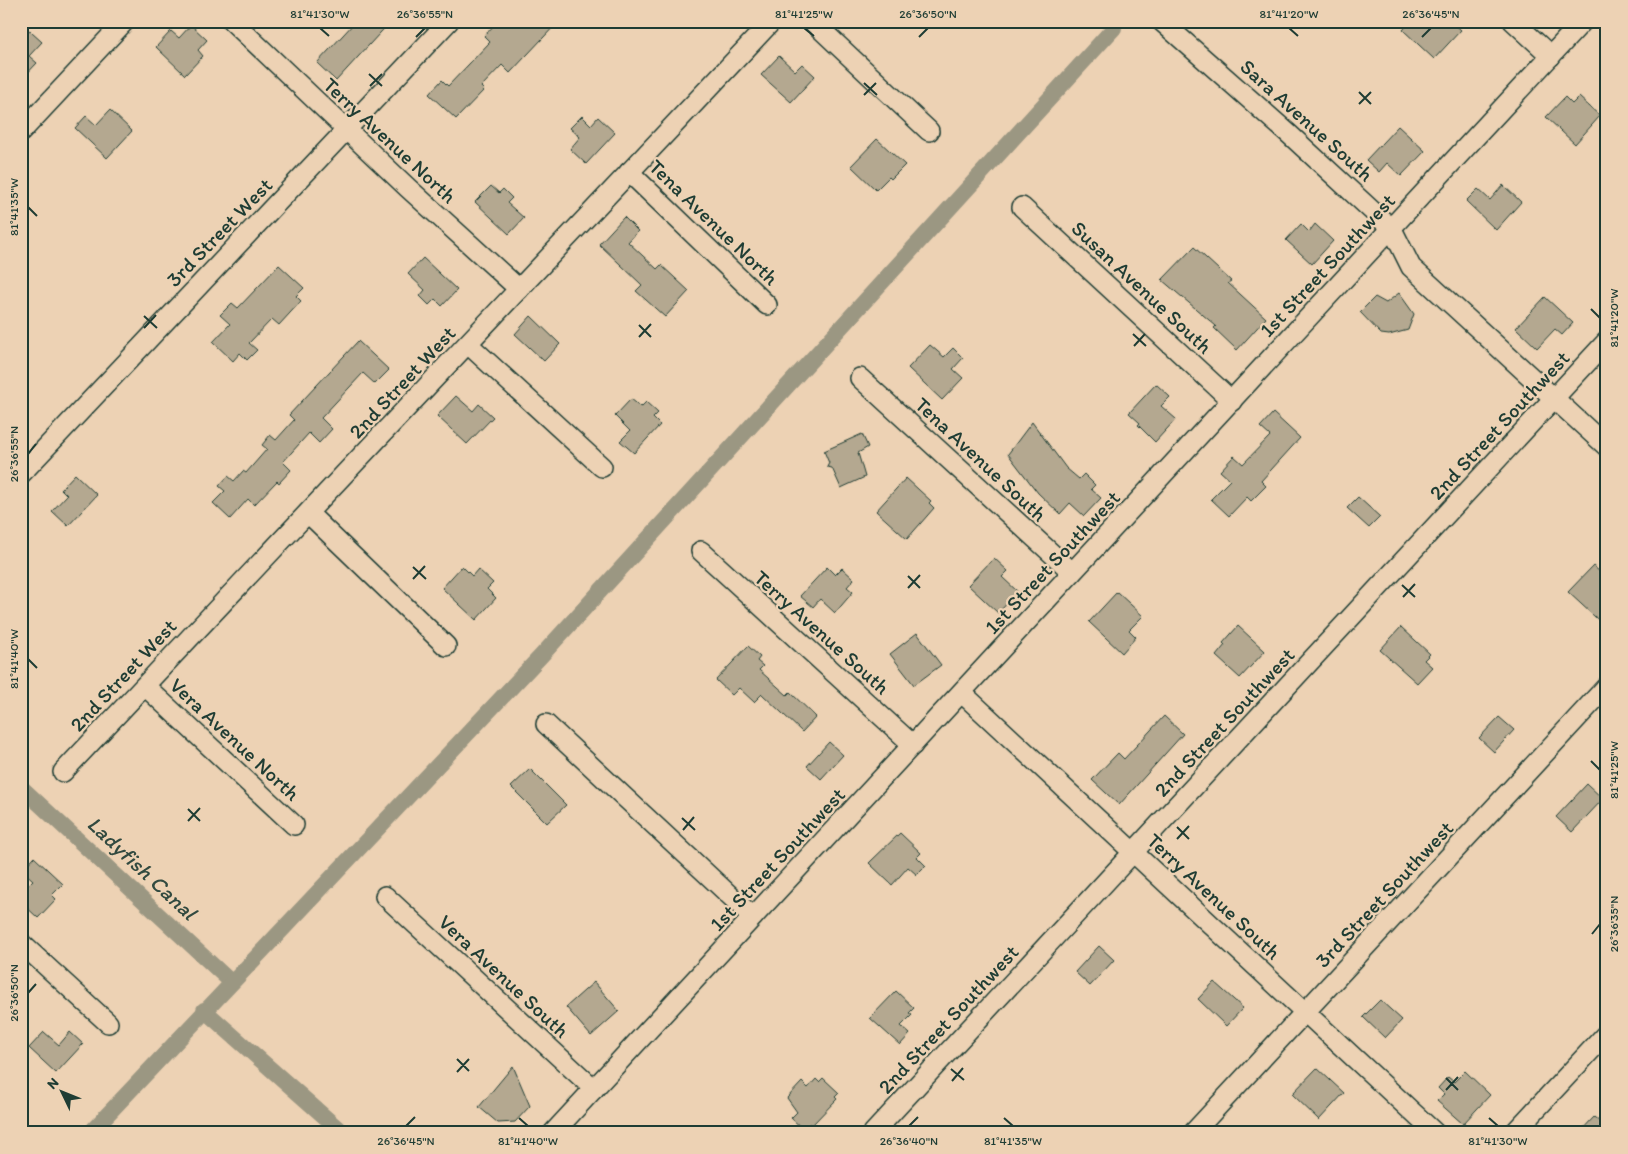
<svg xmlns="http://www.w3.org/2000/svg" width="1628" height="1154" viewBox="0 0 1628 1154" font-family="Itim,sans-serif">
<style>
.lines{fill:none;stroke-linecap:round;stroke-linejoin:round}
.canal{stroke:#9b9782;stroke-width:16}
.building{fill:#b4a890;stroke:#1f3d34}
.minor-casing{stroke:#1f3d34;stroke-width:22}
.minor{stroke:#edd2b4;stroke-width:19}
.ticks{fill:none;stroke:#1f3d34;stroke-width:2}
.labels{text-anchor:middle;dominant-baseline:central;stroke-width:4.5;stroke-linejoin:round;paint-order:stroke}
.street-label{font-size:21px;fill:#1f3d34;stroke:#edd2b4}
.water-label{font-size:22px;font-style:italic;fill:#324a40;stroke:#edd2b4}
.neatline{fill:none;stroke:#1f3d34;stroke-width:2}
.ticks-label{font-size:12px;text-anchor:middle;fill:#1f3d34}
</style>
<rect width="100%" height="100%" fill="#edd2b4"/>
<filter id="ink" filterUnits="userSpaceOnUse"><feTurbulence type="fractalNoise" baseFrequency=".02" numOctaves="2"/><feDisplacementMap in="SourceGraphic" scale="10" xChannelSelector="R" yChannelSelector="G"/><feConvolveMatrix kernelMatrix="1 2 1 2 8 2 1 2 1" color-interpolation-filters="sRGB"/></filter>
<g filter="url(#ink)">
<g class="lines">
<g class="canal">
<polyline points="21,787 231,982"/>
<polyline points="204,1010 343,1133"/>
<polyline points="90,1133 541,656 1114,28"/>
</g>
</g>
<g class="building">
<polygon points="356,21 391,21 336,81 317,63"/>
<polygon points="498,21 559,21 510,73 502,65 481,87 484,90 456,119 429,94 442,80 448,86 490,42 484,36"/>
<polygon points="1411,21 1433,21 1439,26 1444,21 1451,21 1461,30 1434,59 1403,30"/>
<polygon points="21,23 42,42 29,56 37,63 21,80"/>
<polygon points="191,25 207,40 198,50 203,56 185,75 156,47 171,31 179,38"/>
<polygon points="779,56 795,71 802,64 815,76 791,102 761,75"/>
<polygon points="1565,97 1572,104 1579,97 1600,116 1575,144 1546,117"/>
<polygon points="110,110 132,131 107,158 75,128 86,116 96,125"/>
<polygon points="582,116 591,125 598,117 615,133 586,164 570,149 580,137 570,128"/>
<polygon points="1398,126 1425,151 1401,176 1387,163 1379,172 1366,160"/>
<polygon points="877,139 905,165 891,179 889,177 876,190 851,166"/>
<polygon points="1503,185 1521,202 1496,230 1466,201 1478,189 1490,200"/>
<polygon points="491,186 499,193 503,189 512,198 507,203 524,218 509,234 475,202"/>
<polygon points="624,217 638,231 628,242 657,269 661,265 689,291 665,317 636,291 642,285 599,244"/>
<polygon points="1301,224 1309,232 1315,224 1333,241 1312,264 1286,240"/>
<polygon points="1194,247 1231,281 1228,283 1266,318 1237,350 1214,328 1216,326 1162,280"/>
<polygon points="423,258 457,290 442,306 435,299 429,305 420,296 425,290 408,274"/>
<polygon points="279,265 304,288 296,296 301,301 279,325 272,319 249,343 257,350 247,360 240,353 233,361 213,342 230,324 220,315 232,303 238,308"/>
<polygon points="1399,293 1414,314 1408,330 1389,335 1381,334 1360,312 1375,297 1386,303"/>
<polygon points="1545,297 1573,323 1562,335 1555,329 1537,348 1516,328"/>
<polygon points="531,316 560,344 544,361 515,334"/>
<polygon points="358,341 389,370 375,384 363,373 321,418 332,429 319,443 309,433 283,462 291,470 279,483 277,481 254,505 248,499 230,519 213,503 225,491 219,486 228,476 234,481 243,471 246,473 267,449 262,445 270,435 276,440 294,420 289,415"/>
<polygon points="930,345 944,357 953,348 963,358 953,369 963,378 942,400 908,368"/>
<polygon points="1156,384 1170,397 1161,406 1176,419 1155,442 1138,425 1140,423 1129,413"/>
<polygon points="456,396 473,411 479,404 493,417 467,444 437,416"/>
<polygon points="631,399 641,407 646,402 658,413 653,418 660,425 634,453 620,441 630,431 615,416"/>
<polygon points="1273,413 1300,438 1261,481 1266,486 1251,501 1247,497 1229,516 1211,499 1230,480 1220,471 1234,456 1243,464 1270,436 1260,427"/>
<polygon points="1032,422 1066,468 1079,479 1084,474 1095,485 1091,489 1101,498 1084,516 1070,503 1060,514 1038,493 1008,454"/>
<polygon points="862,434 868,447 858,453 865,477 841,488 832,468 827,467 829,463 824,451"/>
<polygon points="75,474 97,495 68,526 52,511 67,495 61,489"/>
<polygon points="906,478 931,501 929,503 934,508 907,539 876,511"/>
<polygon points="1358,497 1380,517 1369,528 1347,508"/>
<polygon points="994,558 1008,571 1002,577 1018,592 998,613 968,585"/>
<polygon points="1607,563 1607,628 1568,592 1593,566 1599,571"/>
<polygon points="462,566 472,576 478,569 493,583 487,589 496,598 476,620 442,588"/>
<polygon points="827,567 835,575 842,568 854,579 847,587 853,592 835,613 820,599 813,607 800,596"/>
<polygon points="1117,592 1143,616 1129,630 1136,637 1122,653 1089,622"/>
<polygon points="1238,626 1265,651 1240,678 1216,656 1225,645 1223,643"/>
<polygon points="1401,627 1430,654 1424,660 1432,667 1417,683 1380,650"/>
<polygon points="917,633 941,665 914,685 890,654"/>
<polygon points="748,646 760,657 757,661 763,666 759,670 787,695 790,692 816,717 802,732 762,694 754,702 739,688 732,695 716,680"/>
<polygon points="1164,716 1183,734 1119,805 1092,780 1118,753 1124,759"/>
<polygon points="1499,717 1514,730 1494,752 1479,738"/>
<polygon points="829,742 843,755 821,779 807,766"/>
<polygon points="530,769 566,805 547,823 511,787"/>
<polygon points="1587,784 1603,799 1572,832 1556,817"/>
<polygon points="900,833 921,853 917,857 926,866 917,875 908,867 892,885 869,863"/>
<polygon points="34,857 63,884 52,895 56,899 38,918 21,902 21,892 33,880 22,870"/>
<polygon points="1099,946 1114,960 1090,986 1075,972"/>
<polygon points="594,982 619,1011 591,1036 566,1007"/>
<polygon points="1214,982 1243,1008 1226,1026 1198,999"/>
<polygon points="896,991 914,1008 909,1013 912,1015 901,1026 910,1034 900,1045 870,1018"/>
<polygon points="1380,1000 1402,1020 1385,1038 1363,1017"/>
<polygon points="44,1032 59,1045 70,1032 83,1044 56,1073 29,1048"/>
<polygon points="513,1066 530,1106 515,1122 498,1123 479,1107"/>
<polygon points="1317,1068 1344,1093 1319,1120 1292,1094"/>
<polygon points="1465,1071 1490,1095 1463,1124 1437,1101 1444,1094 1438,1088 1448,1077 1454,1082"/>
<polygon points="823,1078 839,1093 835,1097 837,1099 812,1125 810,1123 804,1130 791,1118 797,1112 787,1098 802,1082 808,1088 816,1079 819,1082"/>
<polygon points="1594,1117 1607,1128 1607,1133 1579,1133"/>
</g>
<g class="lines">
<g class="minor-casing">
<g id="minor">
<polyline points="232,21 408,188 519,289"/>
<polyline points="812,21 929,131"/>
<polyline points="1161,21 1289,134 1392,229 1411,267 1607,447"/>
<polyline points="1513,21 1551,56"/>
<polyline points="21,132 125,21"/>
<polyline points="629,172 767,305"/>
<polyline points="1022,207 1232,401"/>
<polyline points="468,344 602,467"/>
<polyline points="860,378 1072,572"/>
<polyline points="21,474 449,21"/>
<polyline points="308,513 446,646"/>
<polyline points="701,551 913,745"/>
<polyline points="145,686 294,825"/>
<polyline points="962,693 1435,1133"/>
<polyline points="546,724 753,917"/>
<polyline points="63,772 772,21"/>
<polyline points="385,896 594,1089"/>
<polyline points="21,943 108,1023"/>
<polyline points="553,1133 1583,21"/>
<polyline points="873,1133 1607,341"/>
<polyline points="1193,1133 1607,686"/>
<polyline points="1514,1133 1607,1033"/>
</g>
</g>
<use href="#minor" class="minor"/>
</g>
</g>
<path class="ticks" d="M320,28L329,36M804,28L814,36M1289,28L1298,36M416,37L425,28M919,37L928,28M1422,37L1431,28M369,74L382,86M864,83L877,95M370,86L382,74M1359,92L1371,104M864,95L876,83M1359,104L1371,92M28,207L37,216M1591,309L1600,318M144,316L157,328M639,325L651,337M144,328L156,315M1133,334L1146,346M639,337L651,324M1134,346L1145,334M28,454L36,444M413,567L426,579M908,576L920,588M413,579L425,566M1402,585L1415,597M908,588L920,575M1403,597L1415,584M28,659L37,668M1591,761L1600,770M188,809L200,821M682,818L695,830M188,821L200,808M1177,827L1189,839M683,830L694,817M1177,839L1189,826M1592,934L1600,924M28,993L36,984M457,1059L469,1071M951,1069L964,1080M457,1072L469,1059M1446,1078L1458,1090M952,1081L963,1068M1446,1090L1458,1077M519,1118L528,1126M1004,1118L1013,1126M1489,1118L1498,1126M406,1126L415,1117M909,1126L918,1117"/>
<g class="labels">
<g class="street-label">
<text transform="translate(1307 120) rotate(42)">Sara Avenue South</text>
<text transform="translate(390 140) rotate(43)">Terry Avenue North</text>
<text transform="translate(714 222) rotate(44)">Tena Avenue North</text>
<text transform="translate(219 232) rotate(-46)">3rd Street West</text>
<text transform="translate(1327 265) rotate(-47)">1st Street Southwest</text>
<text transform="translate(1142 287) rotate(43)">Susan Avenue South</text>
<text transform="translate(402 382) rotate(-47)">2nd Street West</text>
<text transform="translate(1499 425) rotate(-47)">2nd Street Southwest</text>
<text transform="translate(981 459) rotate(43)">Tena Avenue South</text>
<text transform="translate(1052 562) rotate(-47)">1st Street Southwest</text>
<text transform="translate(822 632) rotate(42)">Terry Avenue South</text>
<text transform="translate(123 675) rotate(-47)">2nd Street West</text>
<text transform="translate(1224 722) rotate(-47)">2nd Street Southwest</text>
<text transform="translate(235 739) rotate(43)">Vera Avenue North</text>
<text transform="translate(777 859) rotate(-47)">1st Street Southwest</text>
<text transform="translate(1384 894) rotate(-47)">3rd Street Southwest</text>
<text transform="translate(1214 896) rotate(43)">Terry Avenue South</text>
<text transform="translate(504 976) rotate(43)">Vera Avenue South</text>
<text transform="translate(948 1019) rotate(-47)">2nd Street Southwest</text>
</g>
<g class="water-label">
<text transform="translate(142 868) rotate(43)">Ladyfish Canal</text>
</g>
</g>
<rect width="1628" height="1154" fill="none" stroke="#edd2b4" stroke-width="55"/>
<g transform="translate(62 1092) rotate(313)" stroke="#edd2b4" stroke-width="4" paint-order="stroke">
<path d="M0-4L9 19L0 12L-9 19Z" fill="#1f3d34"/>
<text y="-8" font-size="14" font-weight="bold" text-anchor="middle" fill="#1f3d34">N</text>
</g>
<rect x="28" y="28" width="1572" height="1098" class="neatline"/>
<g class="ticks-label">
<text x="320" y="18">81°41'30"W</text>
<text x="425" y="18">26°36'55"N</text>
<text x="804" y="18">81°41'25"W</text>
<text x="928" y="18">26°36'50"N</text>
<text x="1289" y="18">81°41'20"W</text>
<text x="1431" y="18">26°36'45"N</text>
<text transform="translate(14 207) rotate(-90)" y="4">81°41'35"W</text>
<text transform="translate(1614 318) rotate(-90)" y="4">81°41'20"W</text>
<text transform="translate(14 454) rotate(-90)" y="4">26°36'55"N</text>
<text transform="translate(14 659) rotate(-90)" y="4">81°41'40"W</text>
<text transform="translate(1614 770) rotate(-90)" y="4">81°41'25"W</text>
<text transform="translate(1614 924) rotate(-90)" y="4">26°36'35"N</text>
<text transform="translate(14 993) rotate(-90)" y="4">26°36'50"N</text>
<text x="406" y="1145">26°36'45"N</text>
<text x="528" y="1145">81°41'40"W</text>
<text x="909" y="1145">26°36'40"N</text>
<text x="1013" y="1145">81°41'35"W</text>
<text x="1498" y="1145">81°41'30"W</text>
</g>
</svg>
